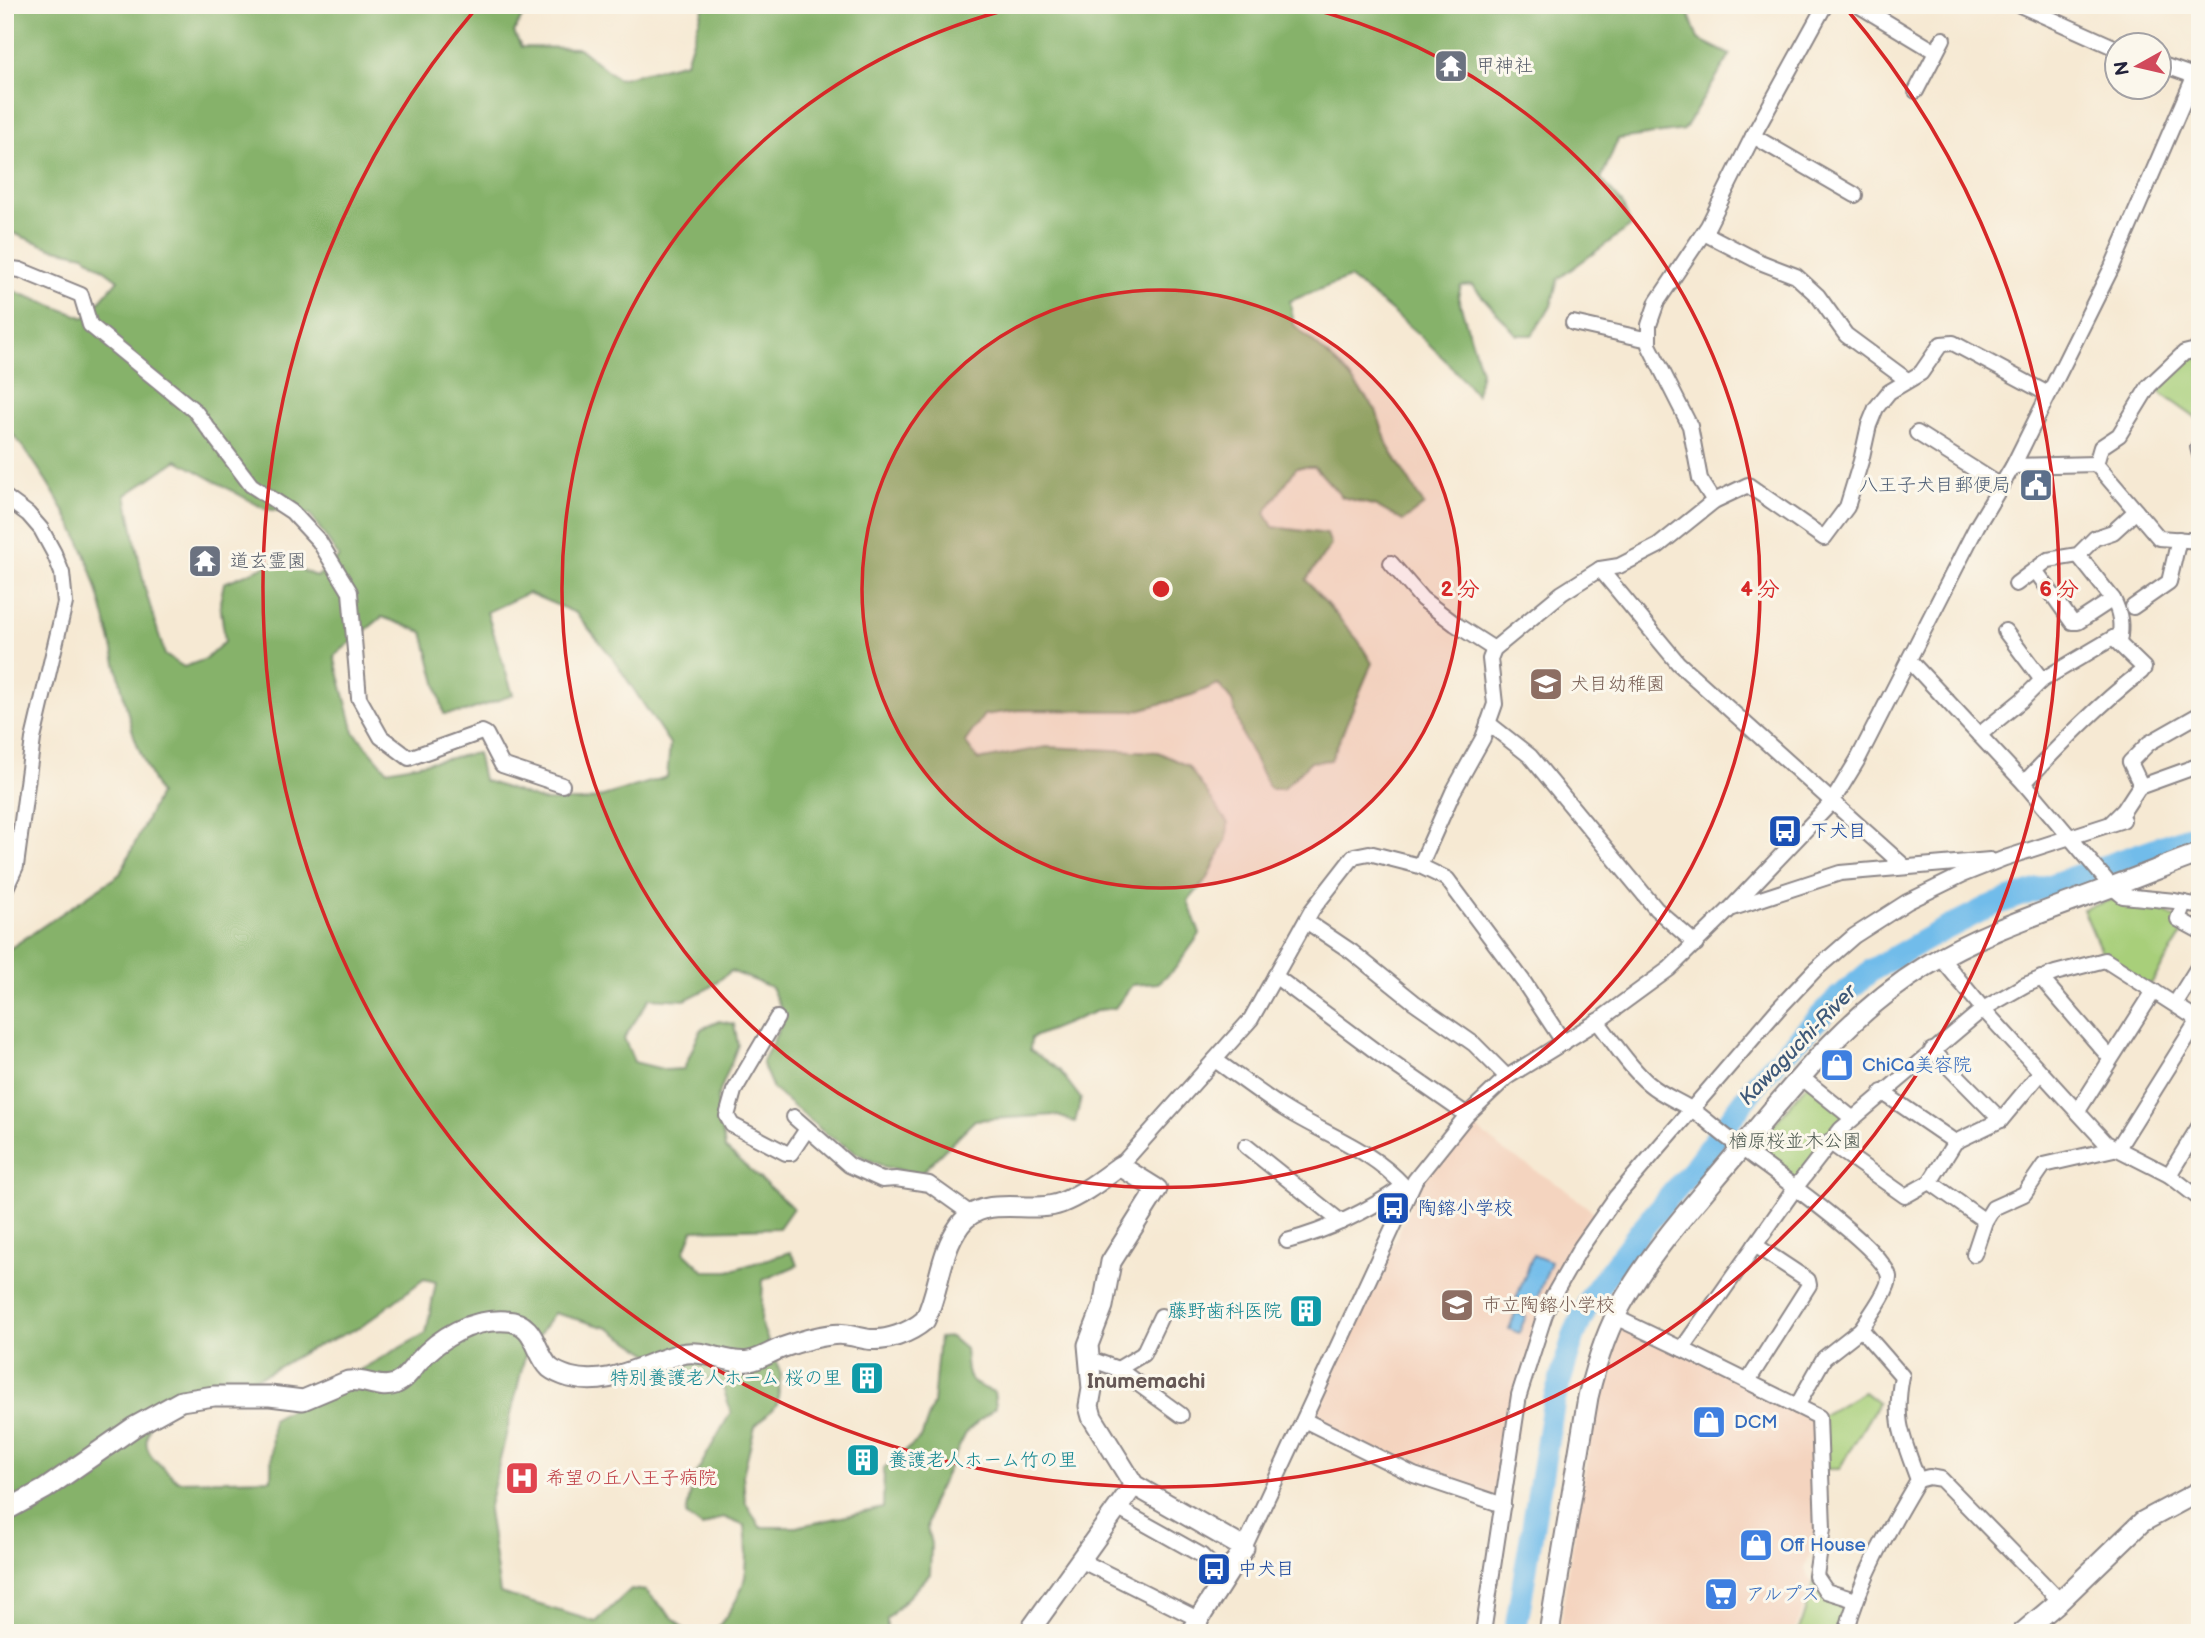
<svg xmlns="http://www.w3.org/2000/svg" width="2205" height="1638" viewBox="0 0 2205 1638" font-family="'Balsamiq Sans','Klee One',sans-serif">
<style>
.built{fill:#f4d4bf}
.green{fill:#a8cf7a;stroke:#65785a;stroke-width:2}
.forest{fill:#86b26a;stroke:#546a52;stroke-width:2;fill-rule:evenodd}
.water{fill:#71bcea;stroke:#4a6f92;stroke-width:2}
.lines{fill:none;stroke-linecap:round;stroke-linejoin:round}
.river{stroke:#71bcea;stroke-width:23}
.street-casing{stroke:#8c8687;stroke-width:18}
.secondary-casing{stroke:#8c8687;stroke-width:23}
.street{stroke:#fff;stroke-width:14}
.secondary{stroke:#fff;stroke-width:19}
.ring{fill:none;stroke:#d62828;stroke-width:3.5}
.labels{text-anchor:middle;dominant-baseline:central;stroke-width:6;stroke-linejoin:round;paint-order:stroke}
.worship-label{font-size:19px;fill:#5b616d;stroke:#fbf7ec;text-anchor:start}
.service-label{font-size:19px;fill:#4e5e75;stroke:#fbf7ec;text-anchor:end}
.education-label{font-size:19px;fill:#785e54;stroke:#fbf7ec;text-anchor:start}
.transit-label{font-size:19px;fill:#164399;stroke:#fbf7ec;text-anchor:start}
.shop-label{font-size:19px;fill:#366cbe;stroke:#fbf7ec;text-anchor:start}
.park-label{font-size:19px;fill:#4a564e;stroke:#fbf7ec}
.culture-label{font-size:19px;fill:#0d838f;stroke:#fbf7ec;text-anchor:end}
.health-label{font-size:19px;fill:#be3a42;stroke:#fbf7ec;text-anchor:start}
.water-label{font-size:21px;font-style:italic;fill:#3e5878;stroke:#fbf7ec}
.neighbourhood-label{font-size:21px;font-weight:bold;fill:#665856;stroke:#fbf7ec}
.centre{fill:#d62828;stroke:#fbf7ec;stroke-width:3.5}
.ring-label{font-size:21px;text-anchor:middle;font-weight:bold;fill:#d62828;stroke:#fbf7ec;stroke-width:6;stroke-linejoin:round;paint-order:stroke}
</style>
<rect width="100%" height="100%" fill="#fbf7ec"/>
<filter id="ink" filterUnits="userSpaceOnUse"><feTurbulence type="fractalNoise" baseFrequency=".0143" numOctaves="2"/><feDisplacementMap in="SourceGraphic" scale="14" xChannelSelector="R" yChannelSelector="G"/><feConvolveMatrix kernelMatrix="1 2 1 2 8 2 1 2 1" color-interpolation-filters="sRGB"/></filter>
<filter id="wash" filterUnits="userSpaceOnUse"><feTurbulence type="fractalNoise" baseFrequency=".00686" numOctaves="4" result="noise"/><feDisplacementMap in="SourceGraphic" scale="28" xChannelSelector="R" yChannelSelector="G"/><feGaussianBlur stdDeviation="1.57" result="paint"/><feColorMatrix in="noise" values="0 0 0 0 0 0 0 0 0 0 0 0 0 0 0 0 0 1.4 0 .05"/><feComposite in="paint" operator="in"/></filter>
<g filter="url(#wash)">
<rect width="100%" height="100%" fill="#f6e9d3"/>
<g class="built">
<polygon points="1470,1123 1504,1151 1562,1187 1602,1219 1581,1247 1527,1371 1503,1505 1414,1475 1309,1422 1353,1333 1423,1178"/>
<polygon points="1623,1321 1819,1417 1821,1469 1815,1538 1805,1569 1812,1581 1794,1633 1560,1633 1566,1581 1599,1387"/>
</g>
<g class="green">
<path d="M2200,354V421L2159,392C2170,376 2181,362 2200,354Z"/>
<polygon points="2123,896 2139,898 2188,925 2149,987 2105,960 2083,909"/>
<polygon points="1808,1083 1852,1118 1796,1187 1754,1149"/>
<polygon points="1864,1392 1878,1403 1839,1469 1821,1469 1819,1417"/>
<polygon points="1816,1576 1855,1600 1846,1633 1798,1633"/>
</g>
<path class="forest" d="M5,5H528L514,32L521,47L579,48L618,79L686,62L704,5H1689L1687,9L1698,39L1730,55L1684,130L1618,139L1601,179L1622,203L1631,226L1558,279L1551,306L1532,335H1517L1472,285L1461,286L1458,297L1481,371L1476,395C1439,349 1396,313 1349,278L1290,301L1294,325L1343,369L1376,410L1388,446L1424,505L1403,521L1376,506L1342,497L1315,467H1297L1265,513L1273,527L1327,534L1331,545L1306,580L1358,640L1372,663L1331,760L1310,762L1283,789H1270L1244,739L1232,701L1218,684L1192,695L1135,711L1020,710L984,715L965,742L978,760L1046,747L1158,752L1188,766L1228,823L1227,838L1208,878L1188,901L1200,934L1174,970L1158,983L1132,985L1115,1008L1099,1010L1031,1038L1030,1050L1059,1070L1081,1099L1075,1122L1055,1115L975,1120L920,1174L885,1167L865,1158L826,1134L773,1089L762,1063L785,1017L771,987L731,971L709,988L685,1000L650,998L624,1038L634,1062L666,1070L684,1069L701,1029L719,1021L734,1024L738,1045L717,1099L725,1148L793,1208L779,1228L693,1230L684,1252L704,1271H729L790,1252L798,1265L763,1280L761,1323L781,1374L777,1405L755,1426L743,1475L745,1501L760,1527H796L883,1508L884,1468L921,1438L933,1404L939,1338L951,1337L965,1349C968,1380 964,1381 994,1392L996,1407L967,1431L931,1504L927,1528L931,1544L930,1574L887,1619V1633H713C745,1595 751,1575 745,1526L723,1517L702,1527L686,1515L693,1479L731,1412L722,1384L661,1361L608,1328L554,1313L525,1356L488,1510L500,1593L596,1622L631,1589L646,1591L688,1633H5V947L9,949L120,874L159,794C150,773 138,751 132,729C118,677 109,624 92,573C78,528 37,460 5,426V288L85,318L118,280L84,255L51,248L5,230ZM177,460L265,509L310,514L339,557L317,577L280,560L224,583L220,602L225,641L206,659L184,667L165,655L145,589L126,495ZM528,593L576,613L612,657L670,744L667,777L586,801H543L483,780L477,753L387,770L354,732L334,656L382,617L423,632L444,714L465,712L513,695L487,612ZM424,1279L436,1282L426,1333L272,1419L271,1479L178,1481C144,1450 139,1452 156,1408L209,1397L268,1373L306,1351L361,1327Z"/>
<g class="water">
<polygon points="1533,1255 1551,1262 1534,1306 1516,1299"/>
<polygon points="1516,1312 1526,1316 1519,1333 1509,1329"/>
</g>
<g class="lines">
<polyline class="river" points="1515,1633 1554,1401 1574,1335 1592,1295 1641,1230 1693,1169 1761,1078 1834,1002 1872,970 1928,938 1988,907 2200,833"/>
</g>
</g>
<g filter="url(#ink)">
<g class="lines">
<g class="street-casing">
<g id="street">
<polyline points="1858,5 1936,52"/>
<polyline points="2020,5 2118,49"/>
<polyline points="2160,64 2194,76"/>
<polyline points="1916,91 1943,39"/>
<polyline points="1753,136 1855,195"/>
<polyline points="1704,233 1760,262 1796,276 1818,296 1846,335 1907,380"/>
<polyline points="5,268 20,270 81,295 90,325 195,411 251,485 292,512 319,541 350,592 359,698 381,737 409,758 482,732 486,734 502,765 562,785"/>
<polyline points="1573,323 1649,340"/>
<polyline points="1917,433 2001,486"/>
<polyline points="2198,447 2200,455"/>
<polyline points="2096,464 2101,447 2119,435 2149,386 2184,353 2200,349"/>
<polyline points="2013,466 2096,464 2159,538 2200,541"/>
<polyline points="5,497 28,514 41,529 54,553 62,573 65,603 33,739 16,866 5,890"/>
<polyline points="1714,501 1700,479 1690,426 1649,345 1649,325 1657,302 1708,226 1753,136 1825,5"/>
<polyline points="1391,563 1422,599 1455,624 1494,649"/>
<polyline points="1600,569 1678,663 1905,867"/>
<polyline points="2035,570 2072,622 2078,622 2113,599 2078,555"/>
<polyline points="2016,584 2048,560 2078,555 2095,538 2113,532 2136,511"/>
<path d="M2113,599C2121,614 2122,626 2119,642"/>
<polyline points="2133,607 2169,582 2179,539"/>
<polyline points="2005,631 2042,680"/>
<polyline points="1909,660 2024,783 2112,887 2123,896 2175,901 2200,906"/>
<polyline points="1488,723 1530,756 1656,909 1696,944"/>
<path d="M1979,735L2022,700L2042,680L2113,638L2144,668L2141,672C2098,705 2061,744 2024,783"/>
<polyline points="2139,787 2139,781 2130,762 2149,743 2200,714"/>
<polyline points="2111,823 2124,810 2139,787 2200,765"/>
<polyline points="1420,866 1453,792 1483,738 1495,704 1490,659 1494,649 1562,593 1600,569 1619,566 1658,546 1714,501 1748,485 1824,538 1847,507 1861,461 1869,425 1876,408 1889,392 1921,373 1941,344 1953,343 2048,394"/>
<polyline points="2184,903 2178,919 2200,931"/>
<polyline points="1733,908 1840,873 1990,860"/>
<polyline points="1306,921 1352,952 1414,1002 1474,1044 1507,1077"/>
<polyline points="1940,957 1983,1009 2106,1143 2169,1175 2200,1199"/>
<polyline points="1275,976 1382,1056 1467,1115"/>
<polyline points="2041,978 2110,1058"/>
<polyline points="2175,1004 2200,964"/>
<polyline points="777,1018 734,1091 727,1116 732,1125 786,1153 791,1153 807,1129"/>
<path d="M1597,1021C1613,1041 1629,1067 1648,1083C1663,1096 1679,1101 1694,1111C1707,1120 1719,1132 1732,1141C1759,1162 1885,1248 1889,1277C1890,1289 1868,1318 1861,1329L1902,1376C1893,1422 1903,1438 1918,1480C1889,1529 1860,1578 1846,1633"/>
<polyline points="1932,1050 2001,1120"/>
<path d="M1215,1060C1238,1076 1261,1094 1286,1110C1326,1135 1371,1149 1404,1186"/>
<polyline points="1801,1077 1852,1118"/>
<polyline points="1882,1092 1955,1142"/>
<polyline points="2078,1111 2154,991"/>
<polyline points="794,1117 849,1165 882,1180 896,1179 929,1184 971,1214"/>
<polyline points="1829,1142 1905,1196 1930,1182 1955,1142 2001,1120 2040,1073"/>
<polyline points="1246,1146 1341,1222"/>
<polyline points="1120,1166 1251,1019 1312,910 1354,856 1369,853 1420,866 1447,879 1523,981 1564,1043"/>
<polyline points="2169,1175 2200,1125"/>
<polyline points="1930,1182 1985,1221"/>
<path d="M1287,1241C1329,1230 1368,1211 1404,1186L1410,1189"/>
<polyline points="1974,1254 1985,1221 1993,1208 2024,1194 2044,1165 2118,1148 2198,1020"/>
<polyline points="1615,1317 1682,1349 1796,1187 1841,1129 1983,1009 2025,985 2055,973 2105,960 2200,1021"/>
<polyline points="1682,1349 1819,1417 1823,1529 1816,1576 1826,1591 1855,1600"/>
<polyline points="1090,1359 1118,1369 1181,1415"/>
<polyline points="1118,1369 1143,1354 1161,1316"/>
<polyline points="1748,1381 1809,1285 1808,1280 1755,1245"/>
<polyline points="1797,1406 1824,1358 1861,1329"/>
<polyline points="1304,1420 1414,1475 1503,1505"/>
<polyline points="1918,1480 1929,1477 1941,1479 2060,1601"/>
<polyline points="1117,1508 1201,1555 1225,1578"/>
<polyline points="1244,1548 1415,1180 1467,1115 1507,1077 1598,1021 1669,969 1731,908 1832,802 1857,761 1977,526 2013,466 2112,267 2200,63"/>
<polyline points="1080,1560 1198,1619"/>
<polyline points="1483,1633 1519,1395 1545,1314 1553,1296 1581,1247 1616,1197 1779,1008 1814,971 1854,936 1907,902 1962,875 2005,858 2123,820"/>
</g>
</g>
<g class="secondary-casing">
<g id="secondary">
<path d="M5,1511L45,1489L134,1427L181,1401L214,1396H270L303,1400L348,1381C364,1378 379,1390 395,1384C405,1380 411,1370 418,1362C440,1337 471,1319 506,1321C537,1322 534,1353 550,1368C555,1372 563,1375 569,1377C610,1388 643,1363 681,1354C704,1348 727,1365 749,1361C761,1359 772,1351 784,1347C798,1342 814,1337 830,1335C843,1333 853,1336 866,1339C886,1342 910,1333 925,1320C940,1289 939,1254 960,1225C983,1193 1029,1215 1061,1203C1082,1195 1102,1179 1120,1166L1157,1189L1111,1262L1103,1306L1088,1345L1092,1389L1089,1406L1092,1417L1134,1485L1244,1548L1190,1633"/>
<polyline points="1028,1633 1134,1485"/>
<path d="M1549,1633L1588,1397C1596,1363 1607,1329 1625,1298C1654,1248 1694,1204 1731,1160C1790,1089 1846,1015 1926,966C1983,931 2048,911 2111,887C2141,876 2170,864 2200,853"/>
<polyline points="2022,1633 2060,1601 2142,1522 2200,1491"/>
</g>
</g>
<use href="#street" class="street"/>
<use href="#secondary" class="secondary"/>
</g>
</g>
<circle cx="1161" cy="589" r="299" fill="#d62828" fill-opacity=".12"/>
<g class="ring">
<circle cx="1161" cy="589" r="299"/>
<path d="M1296 5A599 599 0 1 1 1026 5"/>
<path d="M1844 6A898 898 0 1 1 478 6"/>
</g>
<defs>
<g id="temple-square" transform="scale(1.75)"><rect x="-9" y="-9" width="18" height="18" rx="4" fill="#6b7280" stroke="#fbf7ec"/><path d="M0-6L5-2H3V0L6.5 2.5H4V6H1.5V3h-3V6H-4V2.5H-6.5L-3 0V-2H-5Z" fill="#fff"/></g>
<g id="civic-square" transform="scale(1.75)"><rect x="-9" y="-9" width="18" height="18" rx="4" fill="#5c6f8a" stroke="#fbf7ec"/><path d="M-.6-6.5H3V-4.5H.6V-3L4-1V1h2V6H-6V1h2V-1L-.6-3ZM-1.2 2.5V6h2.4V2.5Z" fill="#fff"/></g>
<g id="school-square" transform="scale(1.75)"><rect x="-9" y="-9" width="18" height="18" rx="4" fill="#8d6e63" stroke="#fbf7ec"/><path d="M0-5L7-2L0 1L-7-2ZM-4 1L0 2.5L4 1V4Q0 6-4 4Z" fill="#fff"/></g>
<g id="bus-square" transform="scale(1.75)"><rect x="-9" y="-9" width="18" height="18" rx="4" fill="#1a4fb4" stroke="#fbf7ec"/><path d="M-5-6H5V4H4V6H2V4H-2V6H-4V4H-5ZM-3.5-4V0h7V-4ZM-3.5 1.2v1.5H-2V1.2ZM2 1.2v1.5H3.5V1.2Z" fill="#fff"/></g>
<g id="shop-square" transform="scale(1.75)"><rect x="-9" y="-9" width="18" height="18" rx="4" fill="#3f7fe0" stroke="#fbf7ec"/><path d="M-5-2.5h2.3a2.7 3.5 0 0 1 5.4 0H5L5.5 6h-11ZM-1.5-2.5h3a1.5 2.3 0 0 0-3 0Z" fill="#fff"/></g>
<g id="building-square" transform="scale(1.75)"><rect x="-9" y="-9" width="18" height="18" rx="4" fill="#0f9aa8" stroke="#fbf7ec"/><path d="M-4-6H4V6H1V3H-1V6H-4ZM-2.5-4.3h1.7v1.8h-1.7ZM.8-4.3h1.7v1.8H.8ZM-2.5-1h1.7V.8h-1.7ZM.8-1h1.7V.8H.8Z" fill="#fff"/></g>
<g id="hospital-square" transform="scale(1.75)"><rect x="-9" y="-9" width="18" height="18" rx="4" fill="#e0444e" stroke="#fbf7ec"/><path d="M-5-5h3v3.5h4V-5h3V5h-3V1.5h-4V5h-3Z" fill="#fff"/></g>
<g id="supermarket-square" transform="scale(1.75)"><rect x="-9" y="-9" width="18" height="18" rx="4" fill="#3f7fe0" stroke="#fbf7ec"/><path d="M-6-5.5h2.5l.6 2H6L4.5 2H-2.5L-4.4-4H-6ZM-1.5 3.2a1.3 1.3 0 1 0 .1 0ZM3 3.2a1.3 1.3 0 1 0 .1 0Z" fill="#fff"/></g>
</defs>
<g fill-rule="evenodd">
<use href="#temple-square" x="1451" y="66"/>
<use href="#civic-square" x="2036" y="485"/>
<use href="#temple-square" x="205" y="561"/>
<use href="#school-square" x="1546" y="684"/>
<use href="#bus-square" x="1785" y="831"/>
<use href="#shop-square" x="1837" y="1065"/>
<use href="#bus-square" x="1393" y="1208"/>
<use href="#school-square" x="1457" y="1305"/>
<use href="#building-square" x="1306" y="1311"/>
<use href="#building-square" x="867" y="1378"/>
<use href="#shop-square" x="1709" y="1422"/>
<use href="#building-square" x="863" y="1460"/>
<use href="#hospital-square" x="522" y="1478"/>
<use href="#shop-square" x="1756" y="1545"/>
<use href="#bus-square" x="1214" y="1569"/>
<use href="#supermarket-square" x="1721" y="1594"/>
</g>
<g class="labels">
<g class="worship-label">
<text x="1476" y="66">甲神社</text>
<text x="230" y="561">道玄霊園</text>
</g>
<g class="service-label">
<text x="2011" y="485">八王子犬目郵便局</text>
</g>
<g class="education-label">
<text x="1570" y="684">犬目幼稚園</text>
<text x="1482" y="1305">市立陶鎔小学校</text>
</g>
<g class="transit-label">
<text x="1810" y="831">下犬目</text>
<text x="1418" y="1208">陶鎔小学校</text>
<text x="1238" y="1569">中犬目</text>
</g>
<g class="shop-label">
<text x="1862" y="1065">ChiCa美容院</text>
<text x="1734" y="1422">DCM</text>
<text x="1780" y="1545">Off House</text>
<text x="1746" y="1594">アルプス</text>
</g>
<g class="park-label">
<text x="1795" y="1141">楢原桜並木公園</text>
</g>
<g class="culture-label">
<text x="1282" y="1311">藤野歯科医院</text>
<text x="842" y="1378">特別養護老人ホーム 桜の里</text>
<text x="888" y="1460" text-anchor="start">養護老人ホーム竹の里</text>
</g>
<g class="health-label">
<text x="546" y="1478">希望の丘八王子病院</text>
</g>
<g class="water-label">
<text transform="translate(1798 1045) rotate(-46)">Kawaguchi-River</text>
</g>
<g class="neighbourhood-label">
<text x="1146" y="1381">Inumemachi</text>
</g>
</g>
<circle cx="1161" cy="589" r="10" class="centre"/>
<g class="ring-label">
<text x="1460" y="596">2 分</text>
<text x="1760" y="596">4 分</text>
<text x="2059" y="596">6 分</text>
</g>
<rect width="2205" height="1638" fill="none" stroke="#fbf7ec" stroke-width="28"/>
<g transform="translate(2138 66) rotate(262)"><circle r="33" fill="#fbf7ec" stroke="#a4a2a5" stroke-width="2"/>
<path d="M0-5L12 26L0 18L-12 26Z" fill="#d1495b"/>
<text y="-10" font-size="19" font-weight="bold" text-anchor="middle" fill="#22223b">N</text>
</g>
</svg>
